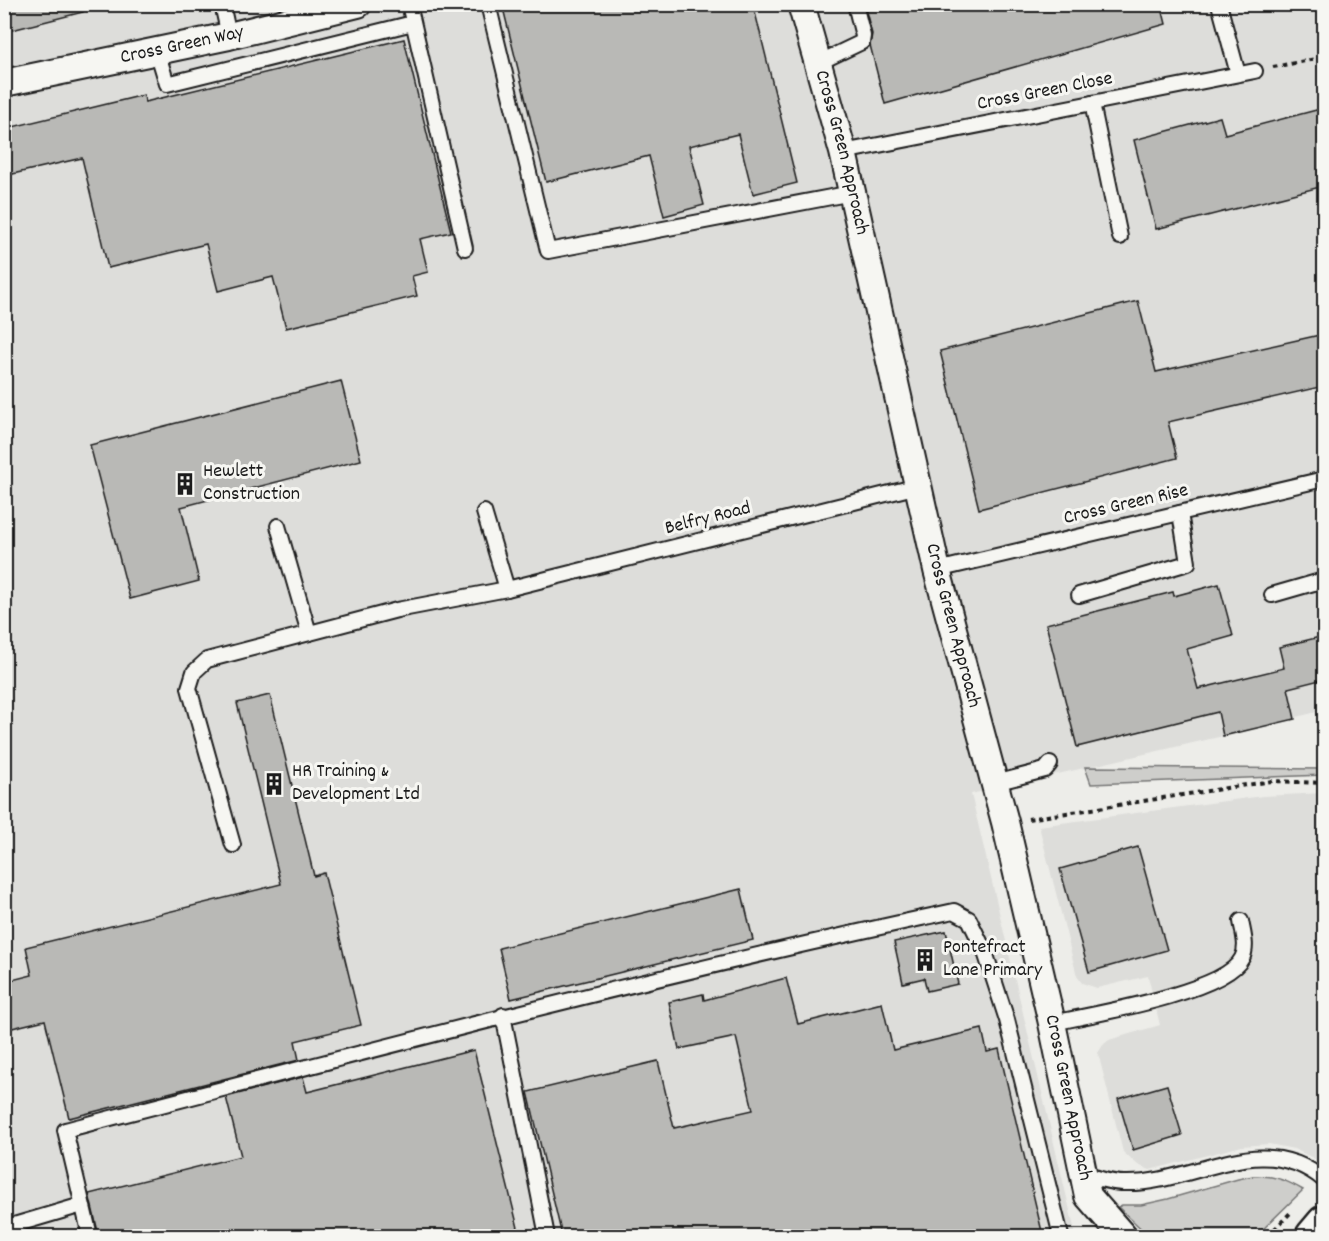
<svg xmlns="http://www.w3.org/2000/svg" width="1329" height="1241" viewBox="0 0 1329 1241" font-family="Dekko,sans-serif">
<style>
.built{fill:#ddddda}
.green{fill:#cececb;stroke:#757574;stroke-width:1.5}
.building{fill:#b9b9b6;stroke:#1c1c1c;stroke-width:1.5}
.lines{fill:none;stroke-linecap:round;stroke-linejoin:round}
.service-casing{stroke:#1c1c1c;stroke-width:18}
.minor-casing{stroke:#1c1c1c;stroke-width:30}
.trunk-casing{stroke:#1c1c1c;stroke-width:38}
.path{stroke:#1c1c1c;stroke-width:4;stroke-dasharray:4.5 4.5;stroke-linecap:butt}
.service{stroke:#f6f6f2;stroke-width:14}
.minor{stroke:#f6f6f2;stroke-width:26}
.trunk{stroke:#f6f6f2;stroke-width:33}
.labels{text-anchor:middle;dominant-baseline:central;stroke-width:6;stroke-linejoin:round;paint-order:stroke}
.street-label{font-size:20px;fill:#1c1c1c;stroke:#f6f6f2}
.poi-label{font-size:20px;fill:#1c1c1c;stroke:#f6f6f2;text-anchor:start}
</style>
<rect width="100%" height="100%" fill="#edede9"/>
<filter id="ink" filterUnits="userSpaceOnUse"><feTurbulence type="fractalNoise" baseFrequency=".0167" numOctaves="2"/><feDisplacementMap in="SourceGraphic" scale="12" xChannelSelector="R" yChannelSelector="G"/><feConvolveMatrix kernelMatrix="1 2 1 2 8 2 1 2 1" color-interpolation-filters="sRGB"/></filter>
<g filter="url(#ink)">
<g class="built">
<polygon points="5,5 1324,5 1324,710 1223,736 971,794 1076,1236 5,1236"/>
<polygon points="1324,793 1324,1163 1323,1165 1313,1158 1294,1149 1269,1144 1242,1146 1150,1170 1138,1165 1123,1152 1098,1053 1103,1045 1109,1040 1160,1025 1148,976 1097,988 1082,983 1077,976 1039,826 1263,796"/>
</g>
<g class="green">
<polygon points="1085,767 1324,769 1324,775 1091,784"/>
<path d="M1253,1176C1273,1175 1286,1180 1303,1190L1256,1236H1149L1118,1207L1122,1205H1141L1168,1199L1238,1179Z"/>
</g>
<g class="building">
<polygon points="4,4 82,4 83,12 4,32"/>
<polygon points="502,4 753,4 797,183 753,194 738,134 689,146 704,205 664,216 649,156 546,182"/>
<polygon points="864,4 1161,4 1166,24 885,104 870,45 872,34"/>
<polygon points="404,39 451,232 420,239 428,272 412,276 417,296 286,328 273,277 218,291 206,244 108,268 82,158 4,176 4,129 144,95 145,102"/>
<polygon points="1324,108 1324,186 1156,229 1134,140 1220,117 1225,134"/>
<polygon points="1138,301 1156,372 1324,334 1324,386 1168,422 1177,458 979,509 940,351"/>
<polygon points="341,381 361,460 181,507 199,581 130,599 90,445"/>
<polygon points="1219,584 1233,636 1187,649 1198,689 1284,668 1279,647 1324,636 1324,679 1288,688 1295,719 1223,736 1218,712 1077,747 1046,624 1173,592 1174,596"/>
<polygon points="270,695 314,876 324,873 361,1025 295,1041 299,1060 69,1118 45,1020 4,1030 4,982 32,975 26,947 281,884 237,703"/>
<polygon points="1138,847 1167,950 1089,972 1060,869"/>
<polygon points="741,889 753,940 511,999 499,948"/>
<polygon points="946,931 958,984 927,991 924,978 903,983 894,942"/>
<polygon points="786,978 798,1024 882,1003 893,1050 982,1029 987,1052 999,1049 1043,1236 562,1236 528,1092 658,1061 674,1128 753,1110 736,1037 679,1049 669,1002 703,994 704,1000"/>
<polygon points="474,1050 520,1236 99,1236 89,1194 241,1156 226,1097 303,1077 307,1092"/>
<polygon points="1167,1085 1182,1135 1133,1150 1118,1099"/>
</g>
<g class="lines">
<g class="service-casing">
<g id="service">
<polyline points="222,4 229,36"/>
<polyline points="409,4 465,248"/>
<polyline points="488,4 548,251 852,193"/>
<polyline points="1219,4 1238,74"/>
<polyline points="157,51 167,84 413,23"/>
<polyline points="818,63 862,42 863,36 855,4"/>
<polyline points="1092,103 1120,237"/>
<polyline points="843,152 1255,71"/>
<polyline points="484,512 507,589"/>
<polyline points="278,526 309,633"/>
<polyline points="937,570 1324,479"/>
<polyline points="1079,595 1188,563 1180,513"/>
<polyline points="1272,595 1324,580"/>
<polyline points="995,783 1045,770 1050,764"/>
<polyline points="233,845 189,688 194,672 207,660 397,610 507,589 918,486"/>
<polyline points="503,1015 547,1236"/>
<path d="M1052,1023C1090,1015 1226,992 1242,958C1248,947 1243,933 1241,921"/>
<path d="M1083,1173C1096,1178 1110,1183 1124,1183C1194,1185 1260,1127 1324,1180"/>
<polyline points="4,1228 82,1205"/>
<path d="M90,1236L65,1130C360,1053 655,975 954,911L969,919L985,952L1007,1020L1061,1236"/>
</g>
</g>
<g class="minor-casing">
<g id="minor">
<path id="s1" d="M801,4L843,152L937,570L1005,822L1052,1023L1088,1196L1123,1236"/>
<path id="s2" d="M4,83L229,36L358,4"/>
</g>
</g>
<g class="trunk-casing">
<polyline id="trunk" points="1313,1236 1324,1223"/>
</g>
<g class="path">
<polyline points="1273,67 1321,58 1324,52"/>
<polyline points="1028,819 1272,781 1324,783"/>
<polyline points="1268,1236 1292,1211"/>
</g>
<use href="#service" class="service"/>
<use href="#minor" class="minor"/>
<use href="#trunk" class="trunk"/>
</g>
</g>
<defs>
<g id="building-bare" transform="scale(1.8)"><path d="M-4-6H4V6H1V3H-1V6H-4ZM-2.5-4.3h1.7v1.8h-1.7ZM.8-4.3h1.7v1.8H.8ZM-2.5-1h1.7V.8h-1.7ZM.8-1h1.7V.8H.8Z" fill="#1c1c1c" stroke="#f6f6f2" stroke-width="2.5" paint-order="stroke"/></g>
</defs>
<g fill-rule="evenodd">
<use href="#building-bare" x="185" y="484"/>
<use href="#building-bare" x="274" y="784"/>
<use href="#building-bare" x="925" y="960"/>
</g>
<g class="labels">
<g class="street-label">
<text stroke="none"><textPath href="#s2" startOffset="182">Cross Green Way</textPath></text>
<text transform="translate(1045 92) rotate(-11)">Cross Green Close</text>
<text stroke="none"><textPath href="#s1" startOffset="154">Cross Green Approach</textPath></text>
<text transform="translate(1126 505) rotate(-13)">Cross Green Rise</text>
<text transform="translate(708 519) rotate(-14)">Belfry Road</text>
<text stroke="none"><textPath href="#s1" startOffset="640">Cross Green Approach</textPath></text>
<text stroke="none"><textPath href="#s1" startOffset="1126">Cross Green Approach</textPath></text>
</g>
<g class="poi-label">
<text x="203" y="472">Hewlett<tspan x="203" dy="23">Construction</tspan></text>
<text x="292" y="772">HR Training &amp;<tspan x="292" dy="23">Development Ltd</tspan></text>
<text x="943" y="948">Pontefract<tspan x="943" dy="23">Lane Primary</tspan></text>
</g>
</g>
<rect width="1329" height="1241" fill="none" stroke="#f6f6f2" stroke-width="24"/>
<rect x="12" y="12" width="1305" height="1217" fill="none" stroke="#1c1c1c" stroke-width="2" filter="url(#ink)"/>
</svg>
